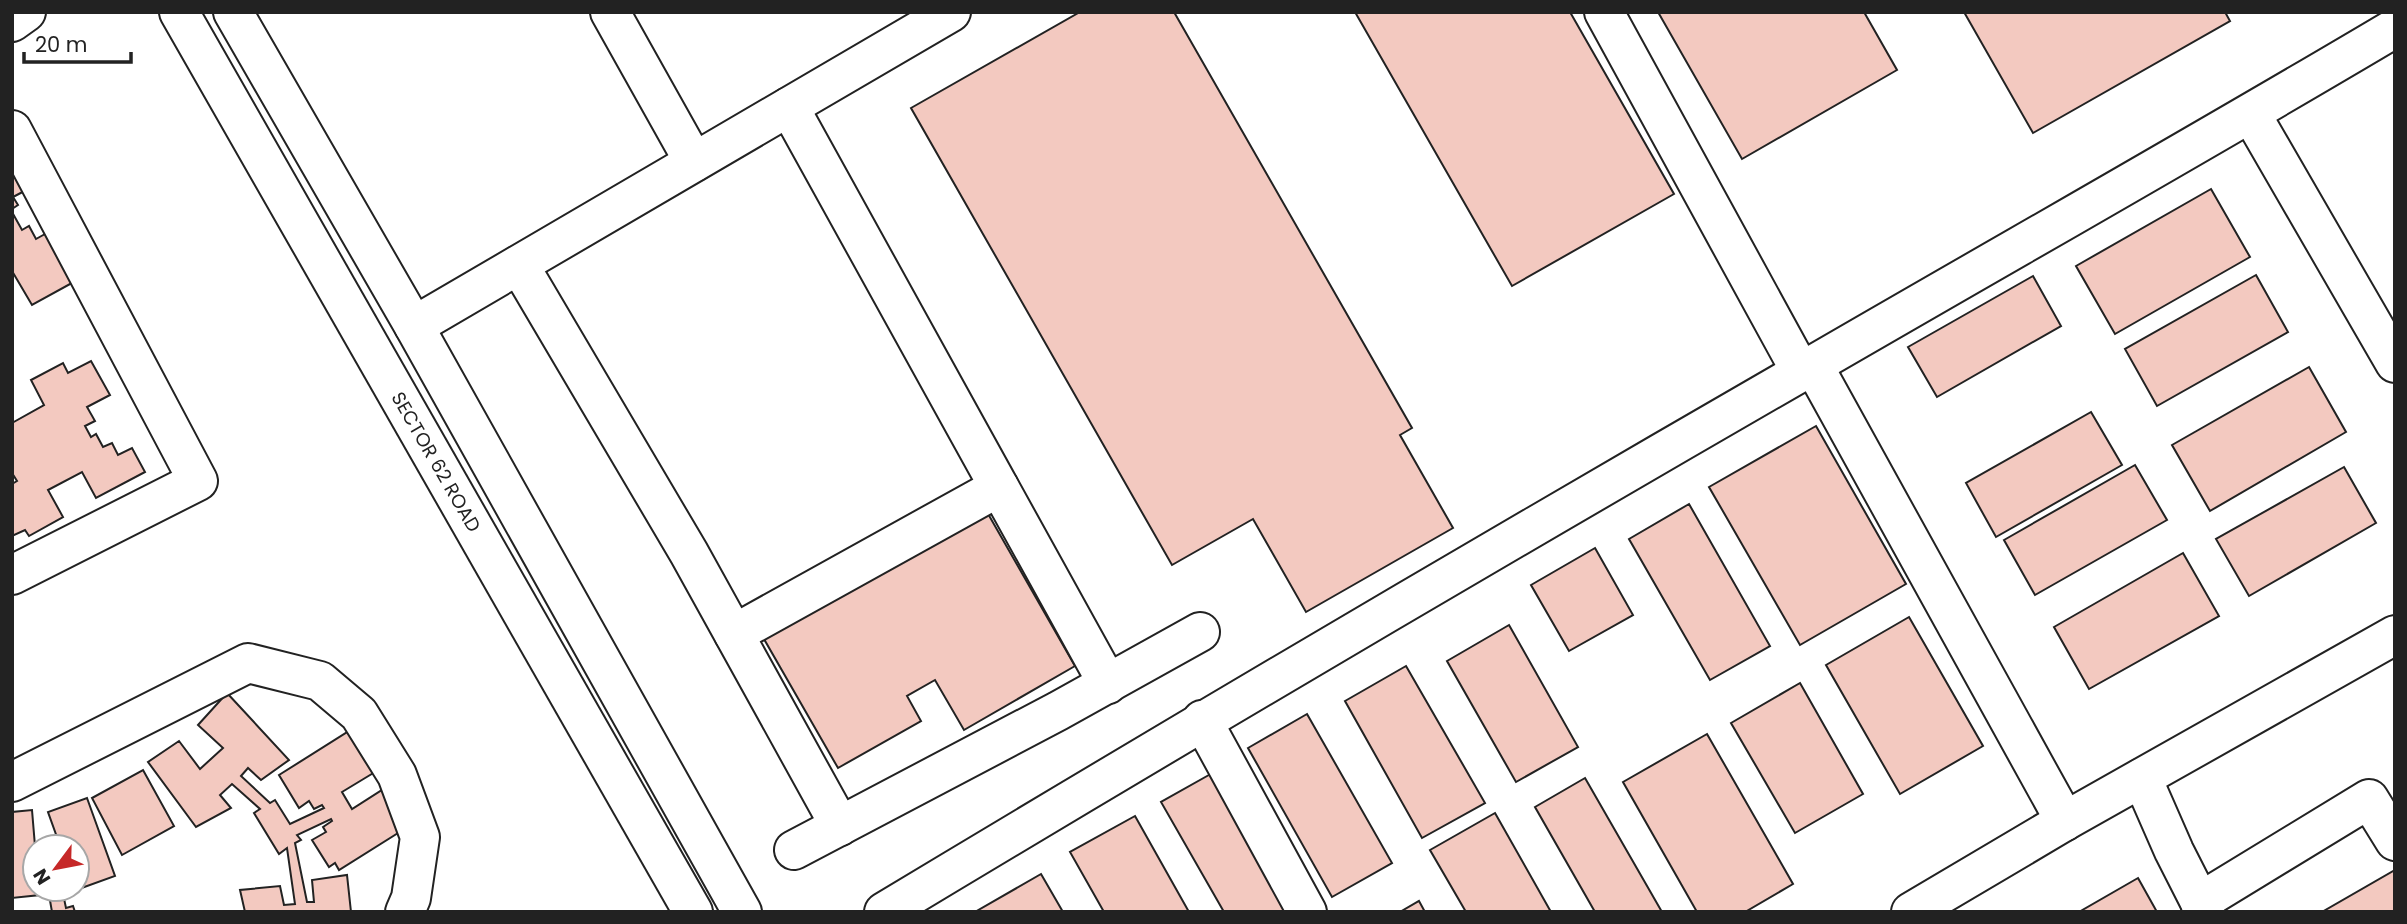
<svg xmlns="http://www.w3.org/2000/svg" width="2407" height="924" viewBox="0 0 2407 924" font-family="Poppins,sans-serif">
<style>
.building{fill:#f3c9c0;stroke:#222;stroke-width:2}
.lines{fill:none;stroke-linecap:round;stroke-linejoin:round}
.minor-casing{stroke:#222;stroke-width:42}
.minor{stroke:#fff;stroke-width:38}
.labels{text-anchor:middle;dominant-baseline:central;stroke-width:5;stroke-linejoin:round;paint-order:stroke}
.street-label{font-size:19px;fill:#222;stroke:#fff}
</style>
<rect width="100%" height="100%" fill="#fff"/>
<g class="building">
<polygon points="1080,12 1174,12 1412,428 1400,435 1453,528 1306,612 1253,519 1172,565 911,108"/>
<polygon points="1355,12 1570,12 1674,194 1512,286"/>
<polygon points="1658,12 1864,12 1897,70 1742,159"/>
<polygon points="1964,12 2225,12 2230,21 2033,133"/>
<polygon points="12,141 36,185 13,197 18,205 12,209"/>
<polygon points="2211,189 2250,257 2115,334 2076,266"/>
<polygon points="12,212 22,230 29,226 36,239 54,229 81,278 32,305 12,271"/>
<polygon points="2256,275 2288,332 2157,406 2125,349"/>
<polygon points="2033,276 2061,326 1937,397 1908,347"/>
<polygon points="91,361 110,395 87,407 95,421 85,426 91,437 96,434 103,447 112,443 118,455 132,448 145,472 96,498 82,472 48,490 63,517 29,536 25,530 12,536 12,484 17,481 12,473 12,423 44,405 31,380 63,363 68,373"/>
<polygon points="2309,367 2346,432 2210,511 2172,445"/>
<polygon points="2091,412 2122,465 1996,537 1966,483"/>
<polygon points="1816,426 1906,584 1800,645 1709,487"/>
<polygon points="2135,465 2167,520 2035,595 2004,540"/>
<polygon points="2344,467 2376,523 2249,596 2216,539"/>
<polygon points="1689,504 1770,646 1710,680 1629,539"/>
<polygon points="987,512 1075,666 964,730 935,680 907,696 921,721 838,768 764,639"/>
<polygon points="1595,548 1633,615 1569,651 1531,585"/>
<polygon points="2183,553 2219,616 2089,689 2054,627"/>
<polygon points="1909,617 1983,746 1900,794 1826,665"/>
<polygon points="1509,625 1578,747 1516,782 1447,661"/>
<polygon points="1406,666 1485,803 1422,838 1345,701"/>
<polygon points="1800,683 1863,794 1795,833 1731,723"/>
<polygon points="227,693 289,760 261,780 248,768 241,776 270,803 275,800 290,824 324,808 322,805 314,809 309,801 299,808 279,775 349,731 375,772 342,792 352,809 382,790 406,828 339,870 335,863 329,867 312,840 326,832 323,827 332,821 331,819 297,835 301,840 295,843 307,902 314,902 312,880 347,875 351,912 245,912 240,890 280,886 284,905 295,904 287,848 279,854 254,813 260,809 232,784 220,795 231,808 196,827 148,762 179,741 200,769 223,748 198,725"/>
<polygon points="1307,714 1392,863 1332,897 1248,748"/>
<polygon points="1707,734 1793,884 1745,912 1697,912 1623,782"/>
<polygon points="143,770 174,826 122,855 92,798"/>
<polygon points="1216,771 1293,912 1224,912 1161,802"/>
<polygon points="1585,778 1662,912 1595,912 1535,807"/>
<polygon points="87,798 115,876 76,890 77,847 35,847 35,889 39,889 40,895 12,898 12,812 32,810 35,846 58,840 48,812"/>
<polygon points="1495,813 1551,912 1466,912 1430,850"/>
<polygon points="1135,816 1189,912 1104,912 1070,852"/>
<polygon points="2395,870 2395,912 2322,912"/>
<polygon points="1041,874 1063,912 975,912"/>
<polygon points="2138,878 2157,912 2079,912"/>
<polygon points="48,889 62,889 66,908 73,906 75,912 52,912"/>
<polygon points="1419,901 1425,912 1400,912"/>
</g>
<g class="lines">
<g class="minor-casing">
<g id="minor">
<polyline points="179,12 693,912"/>
<polyline points="233,12 414,326 742,912"/>
<polyline points="610,12 694,162"/>
<polyline points="1604,12 1801,372"/>
<polyline points="12,22 26,12"/>
<polyline points="789,107 1108,684"/>
<polyline points="2251,114 2395,363"/>
<polyline points="12,130 198,481 12,575"/>
<polyline points="519,265 689,553 840,826"/>
<polyline points="414,326 951,12"/>
<polyline points="1813,365 2065,821"/>
<polyline points="734,634 999,487"/>
<polyline points="1202,720 1307,912"/>
<polyline points="2142,778 2174,851 2205,912"/>
<polyline points="12,782 248,663 320,681 359,714 397,775 420,837 411,898 405,912"/>
<polyline points="794,850 1058,711 1200,632"/>
<polyline points="2200,902 2369,799 2395,841"/>
<path d="M884,912C1188,729 1494,549 1801,372C1999,257 2198,145 2395,28"/>
<polyline points="1911,912 2065,821 2395,635"/>
</g>
</g>
<use href="#minor" class="minor"/>
</g>
<g class="labels">
<g class="street-label">
<text transform="translate(436 462) rotate(60)">SECTOR 62 ROAD</text>
</g>
</g>
<rect width="2407" height="924" fill="none" stroke="#222222" stroke-width="28"/>
<g transform="translate(56 868) rotate(238)"><circle r="33" fill="#ffffff" stroke="#a7a7a7" stroke-width="2"/>
<path d="M0-5L12 26L0 18L-12 26Z" fill="#c62828"/>
<text y="-10" font-size="19" font-weight="bold" text-anchor="middle" fill="#222222">N</text>
</g>
<path d="M24 52v10h107v-10" fill="none" stroke="#222222" stroke-width="3.5"/>
<text x="35" y="52" font-size="21" fill="#222222" stroke="#ffffff" stroke-width="5" paint-order="stroke">20 m</text>
</svg>
